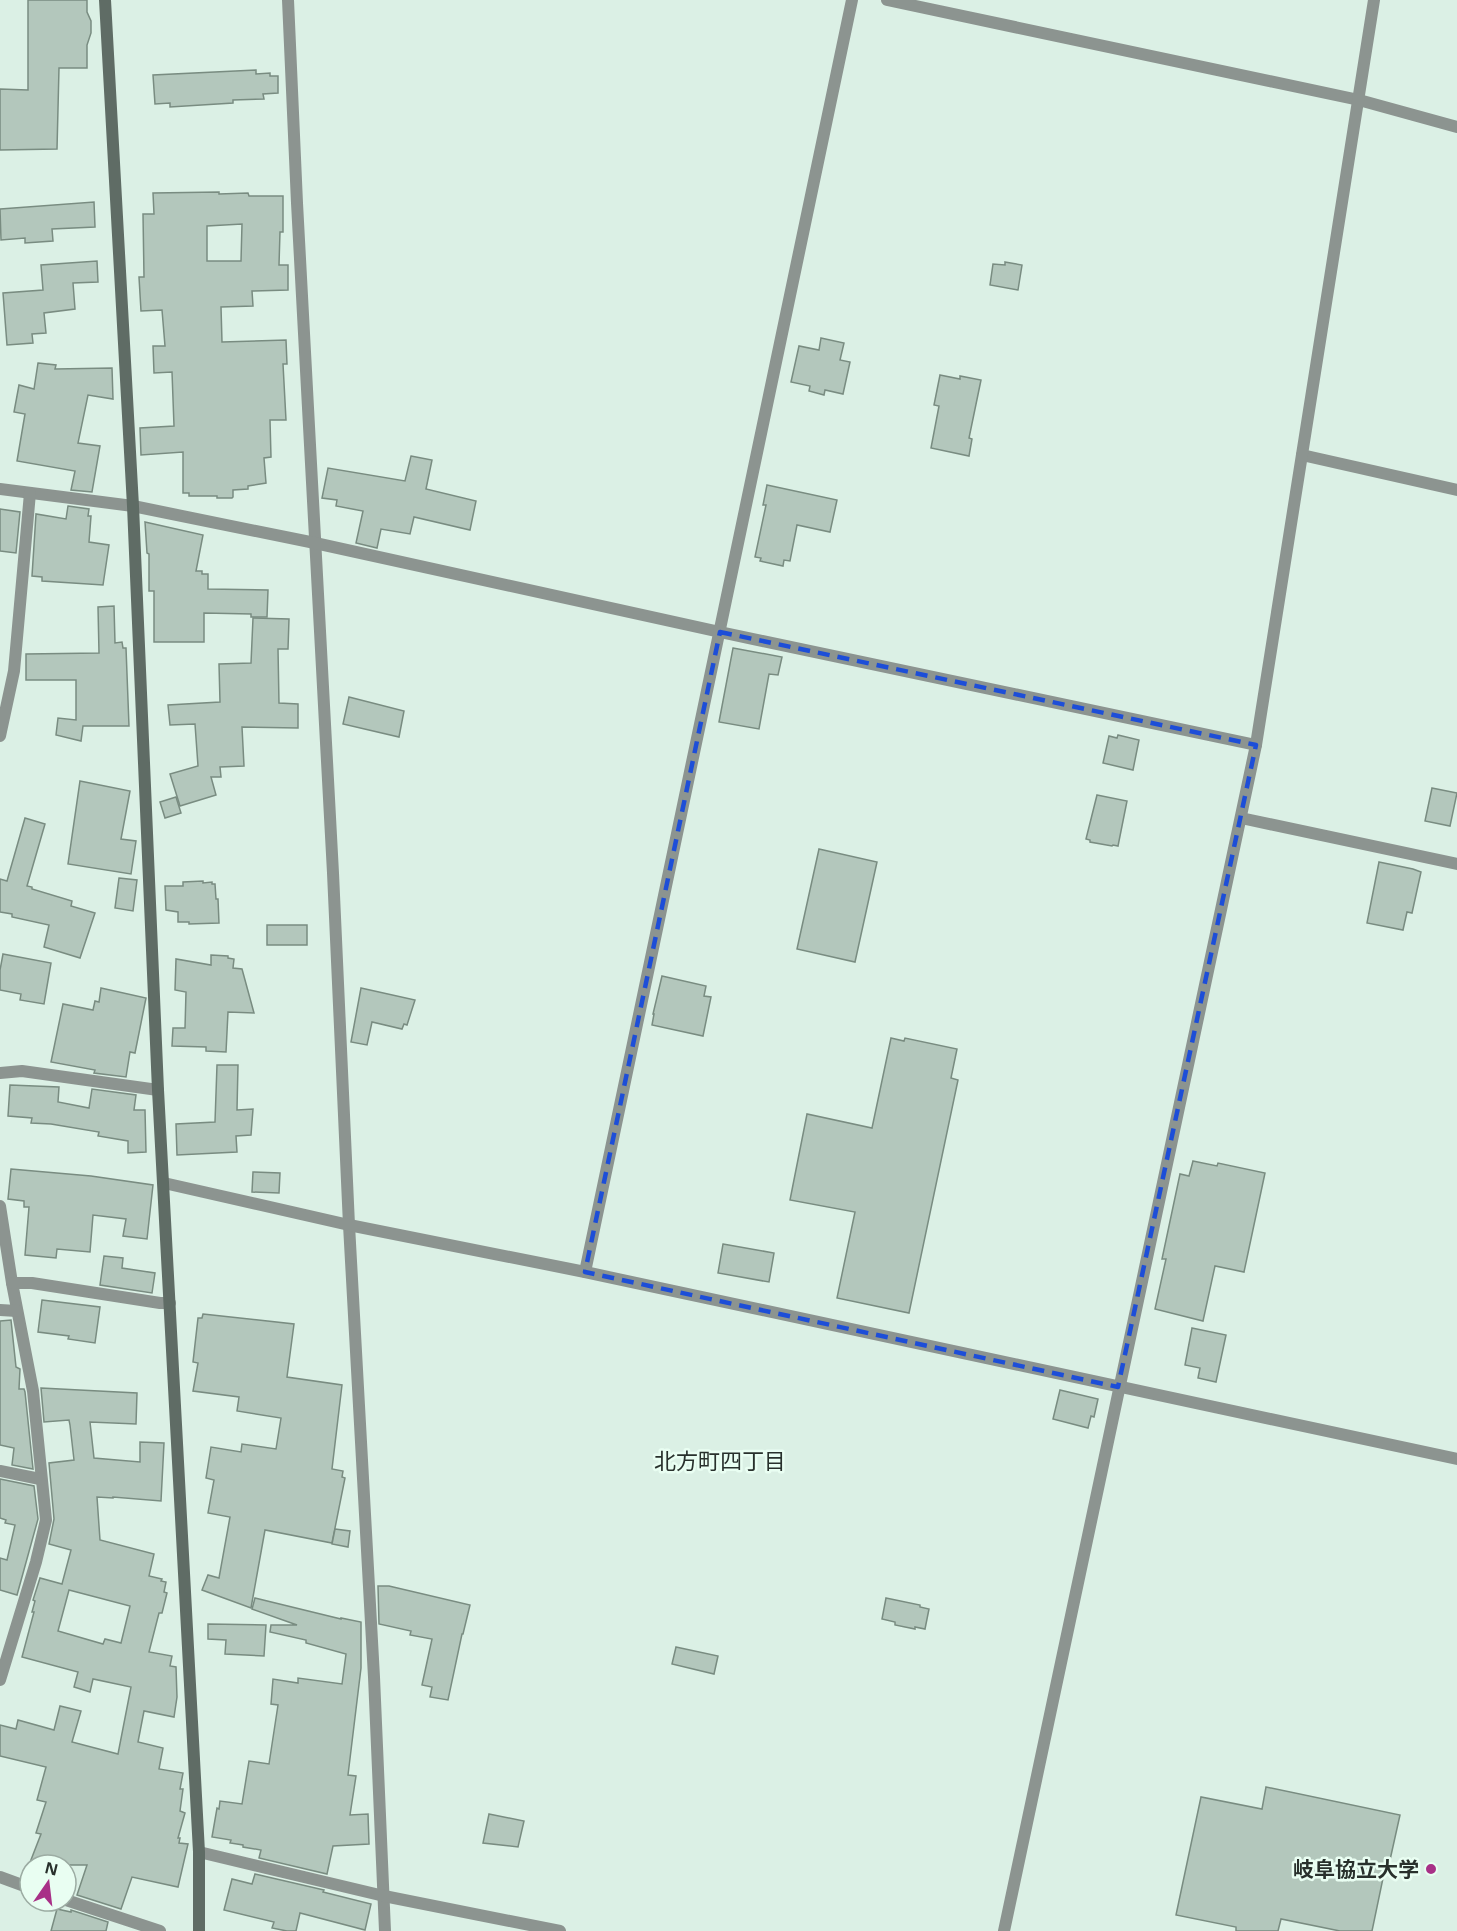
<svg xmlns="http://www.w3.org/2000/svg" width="1457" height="1931" viewBox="0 0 1457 1931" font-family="'Noto Sans','Noto Sans JP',sans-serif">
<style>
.building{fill:#b3c7bc;stroke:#798c81;stroke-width:1.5;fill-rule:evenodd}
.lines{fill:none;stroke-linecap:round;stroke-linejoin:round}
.street{stroke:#8c9490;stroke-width:12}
.secondary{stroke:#5f6c65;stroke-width:12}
.marked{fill:none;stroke:#1d4ed8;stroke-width:4.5;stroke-dasharray:12 8;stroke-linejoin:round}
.poi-dot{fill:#a83087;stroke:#e9fef2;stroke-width:2}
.labels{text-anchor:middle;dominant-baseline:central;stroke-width:5;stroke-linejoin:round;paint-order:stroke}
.poi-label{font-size:21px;font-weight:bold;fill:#28302c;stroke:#e9fef2;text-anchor:end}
.neighbourhood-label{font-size:22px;fill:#28302c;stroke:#e9fef2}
</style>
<rect width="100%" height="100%" fill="#dbf0e5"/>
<g class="building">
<polygon points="28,0 87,0 87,12 91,21 91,33 87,45 87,68 59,68 57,149 0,150 0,89 28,90"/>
<polygon points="256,70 256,74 270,73 270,76 278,76 278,93 263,94 264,99 233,100 233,103 170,107 170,103 155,104 153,75"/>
<path d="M219,192V194L248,193L249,196H283V232H280L279,265H288V290L252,291L253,306L221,307L222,342L286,340L287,364H283L286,420H270L271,457L264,458L266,483L248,486V489L233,490V497L232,498H217V496H189V493H183V452L141,455L140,428L174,426L172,372L154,373L153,346H165L162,310L141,311L139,277H144L143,214H154L153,193ZM242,224L241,261H207V226Z"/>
<polygon points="94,202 95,227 52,229 53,241 25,243 25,238 1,240 0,209"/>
<polygon points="97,261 98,282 73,283 75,309 44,313 46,333 32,334 33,343 7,345 3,293 43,290 41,265"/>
<polygon points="1005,262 1022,265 1018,290 990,285 993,264 1005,265"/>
<polygon points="821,338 844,343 840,360 850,362 843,394 825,390 824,395 809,391 810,386 791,382 799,346 819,350"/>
<polygon points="38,363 56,365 55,369 112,368 113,399 88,395 78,443 100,446 92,492 71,490 75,471 17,461 25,414 14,412 19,385 34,389"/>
<polygon points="940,375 960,379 960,376 981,380 969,438 972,439 969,456 931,448 939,406 934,405"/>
<polygon points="411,456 432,460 426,489 476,501 470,530 414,517 410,534 381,529 377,548 356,543 363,511 336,506 337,500 322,498 328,468 405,481"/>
<polygon points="767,485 837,500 830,532 797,525 790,561 784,560 783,566 760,561 761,558 755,557 766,505 763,505"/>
<polygon points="68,506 89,509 88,516 91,516 89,542 109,545 103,585 42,581 42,577 32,576 36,514 66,519"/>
<polygon points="0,509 20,512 16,553 0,551"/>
<polygon points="145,522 203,535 196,571 202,571 202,574 208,574 208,589 268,590 267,617 251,617 251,614 204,613 204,642 154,642 154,591 149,591 149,554 147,553"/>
<polygon points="114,606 115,643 122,642 123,648 126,648 129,726 83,726 81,741 56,735 58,718 76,720 76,680 26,680 26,654 99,653 98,607"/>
<polygon points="253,618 289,619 288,649 278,649 279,703 298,704 298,728 242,727 244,766 220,767 221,777 211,777 216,795 180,806 170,774 198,766 195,724 170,725 168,705 220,702 219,664 251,663"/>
<polygon points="733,648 782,657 778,675 769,674 759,729 719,722"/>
<polygon points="349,697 404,711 399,737 343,724"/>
<polygon points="1118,735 1139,740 1133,770 1103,763 1109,736 1117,738"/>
<polygon points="80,781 130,791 121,839 136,841 131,874 68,864"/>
<polygon points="1432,788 1457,793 1450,826 1425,821"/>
<polygon points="1097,795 1127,801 1118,846 1113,845 1112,846 1090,842 1090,840 1086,839"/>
<polygon points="176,797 181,813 165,818 160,802"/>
<polygon points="25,818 45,824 27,886 32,887 32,889 72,901 71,906 95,913 80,958 44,947 49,925 12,917 12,914 0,912 0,879 7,881"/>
<polygon points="819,849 877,862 855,962 797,949"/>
<polygon points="1379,862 1413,869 1421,872 1412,913 1407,912 1403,930 1367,923"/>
<polygon points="119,878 137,880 133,911 115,908"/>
<polygon points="203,881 203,883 212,882 212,884 215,884 216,899 218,899 219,923 189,924 189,922 178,922 178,912 166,910 165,886 183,886 183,882"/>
<rect x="267" y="925" width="40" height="20"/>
<polygon points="3,954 51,963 44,1004 20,1000 21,994 0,990 0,970"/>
<polygon points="211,955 228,956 228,958 234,959 233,968 242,969 254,1013 228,1012 226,1052 206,1051 206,1047 172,1046 173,1028 185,1028 186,992 175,990 176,959 211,965"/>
<polygon points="662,976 706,986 704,996 711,997 703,1036 652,1025 654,1014 653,1014"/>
<polygon points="101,988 146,998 135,1053 130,1052 126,1077 94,1073 95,1070 51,1062 63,1004 93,1010 95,1001 99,1002"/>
<polygon points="361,988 415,1000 407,1025 404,1024 402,1029 372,1022 367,1045 351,1042"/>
<polygon points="891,1038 904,1041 905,1038 957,1049 951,1078 958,1080 909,1313 837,1298 855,1212 790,1200 807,1114 872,1128"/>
<polygon points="217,1065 238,1065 237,1110 253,1109 251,1135 236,1136 237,1152 177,1155 176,1124 215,1122"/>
<polygon points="10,1085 59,1087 58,1102 89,1108 92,1089 136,1095 134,1110 145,1110 146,1152 128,1153 128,1141 98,1136 99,1132 51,1124 31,1123 32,1118 8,1116"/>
<polygon points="1193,1161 1217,1166 1218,1163 1265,1173 1244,1272 1215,1266 1203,1321 1155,1309 1166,1259 1162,1259 1180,1174 1189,1176"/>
<polygon points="11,1169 91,1176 153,1185 147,1239 123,1236 126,1219 93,1215 90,1252 57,1249 56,1258 25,1255 29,1207 24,1207 24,1201 8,1199"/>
<polygon points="253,1172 280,1173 279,1193 252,1192"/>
<polygon points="723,1244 774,1253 769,1282 718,1273"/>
<polygon points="104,1256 123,1258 122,1268 155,1273 152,1293 100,1285"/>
<polygon points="42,1300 100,1307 95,1343 68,1339 69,1336 38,1332"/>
<polygon points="203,1314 294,1324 287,1377 342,1385 332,1469 343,1471 342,1477 345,1478 332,1543 265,1530 251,1608 202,1590 208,1575 219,1578 230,1517 208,1513 214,1480 206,1478 211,1447 241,1452 242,1444 276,1449 281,1418 237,1411 239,1397 193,1391 198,1363 193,1362 198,1318 202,1318"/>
<polygon points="11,1320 16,1367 20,1369 19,1389 24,1389 25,1392 33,1469 12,1465 14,1448 0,1445 0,1321"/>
<polygon points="1192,1328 1226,1335 1216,1382 1198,1378 1200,1368 1185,1365"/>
<path d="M41,1388L137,1393L136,1424L90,1422L94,1458L140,1462V1442L164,1443L161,1501L113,1497V1498L97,1497L100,1540L154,1554L149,1576L162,1579L161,1581L166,1582L164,1592L167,1593L162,1613H159L149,1652L172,1656L170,1666L176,1667L177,1697L174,1717L144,1711L138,1742L163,1748L159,1769L183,1773L180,1789H183L180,1811L185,1813L178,1838H180L179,1843L188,1844L178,1887L132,1877L121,1909L77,1895L87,1865H29L41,1834L36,1833L46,1802L37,1800L46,1767L0,1756V1725L16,1729L18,1720L54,1730L60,1706L81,1711L72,1742L118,1754L131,1687L93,1679L90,1692L74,1687L78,1672L22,1657L34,1612H32L35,1601L33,1600L40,1578L62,1584L71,1550L49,1544L54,1519L49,1463L74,1460L70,1425L69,1420L44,1422ZM69,1590L130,1606L121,1643L105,1639L103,1644L58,1631Z"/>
<polygon points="1060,1390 1098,1399 1094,1417 1091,1416 1088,1428 1053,1419"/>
<polygon points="0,1479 34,1486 38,1519 17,1595 0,1590 0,1558 7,1560 15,1525 5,1523 6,1520 0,1518"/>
<polygon points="335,1529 350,1531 348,1547 332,1544"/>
<polygon points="378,1586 389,1586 470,1605 463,1634 462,1634 448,1700 430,1697 432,1687 422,1685 432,1639 410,1635 411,1631 379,1624"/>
<polygon points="255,1598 341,1619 341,1618 361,1622 361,1668 348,1775 356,1776 350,1815 368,1814 369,1844 333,1846 327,1874 259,1858 261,1850 243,1847 243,1845 230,1843 231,1840 212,1837 217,1808 219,1809 220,1801 242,1804 249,1761 269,1764 278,1705 271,1704 273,1679 298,1683 298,1678 342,1684 346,1654 306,1643 306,1640 270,1632 271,1625 297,1625 252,1609"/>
<polygon points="886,1598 920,1605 920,1607 929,1609 925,1629 915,1627 915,1629 895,1625 895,1622 882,1619"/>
<polygon points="208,1624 266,1625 264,1656 225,1654 226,1640 208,1639"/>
<polygon points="676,1647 718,1656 714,1674 672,1664"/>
<polygon points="1266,1787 1400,1815 1390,1860 1387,1859 1372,1931 1340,1931 1281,1919 1278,1931 1236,1931 1236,1927 1176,1915 1201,1797 1262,1809"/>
<polygon points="489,1814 524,1821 518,1847 483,1843"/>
<polygon points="255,1874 324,1890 323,1892 371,1904 365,1930 300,1913 296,1931 287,1931 272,1928 274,1922 224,1910 232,1879 252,1884"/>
<polygon points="57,1909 71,1912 71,1910 108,1922 106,1931 51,1931"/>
</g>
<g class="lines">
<g class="street">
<polyline points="288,0 297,203 333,873 349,1225 374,1677 385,1931"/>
<polyline points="887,0 1359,100 1457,127"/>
<polyline points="1302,455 1457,490"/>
<polyline points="0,489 133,506 315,543 720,632 1256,745"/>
<polyline points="0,736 14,671 30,493"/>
<polyline points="1241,818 1457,864"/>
<polyline points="0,1073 22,1071 158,1090"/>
<polyline points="164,1183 349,1225 585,1272 1457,1459"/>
<polyline points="0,1206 12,1283 33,1391 46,1520 36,1562 0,1680"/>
<polyline points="585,1272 852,0"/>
<polyline points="12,1283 32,1283 160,1303 170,1303"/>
<polyline points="0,1310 17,1311"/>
<polyline points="0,1471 40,1479"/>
<polyline points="199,1852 384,1896 560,1931"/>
<polyline points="0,1877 30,1888"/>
<polyline points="66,1900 160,1931"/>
<polyline points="1004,1931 1256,745 1374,0"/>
</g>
<polyline class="secondary" points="105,0 133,506 158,1090 199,1852 199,1931"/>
</g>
<path class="marked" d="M720,632L1256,745L1118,1387L585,1272Z"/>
<circle class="poi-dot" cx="1431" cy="1869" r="6"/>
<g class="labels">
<g class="poi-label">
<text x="1419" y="1869">岐阜協立大学</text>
</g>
<g class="neighbourhood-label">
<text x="720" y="1460">北方町四丁目</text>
</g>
</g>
<g transform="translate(48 1883) rotate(14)"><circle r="28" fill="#e9fef2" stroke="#9caca3" stroke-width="1.5"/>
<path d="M0-4.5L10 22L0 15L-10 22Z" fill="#a83087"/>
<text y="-9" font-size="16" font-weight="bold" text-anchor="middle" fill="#28302c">N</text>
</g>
</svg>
